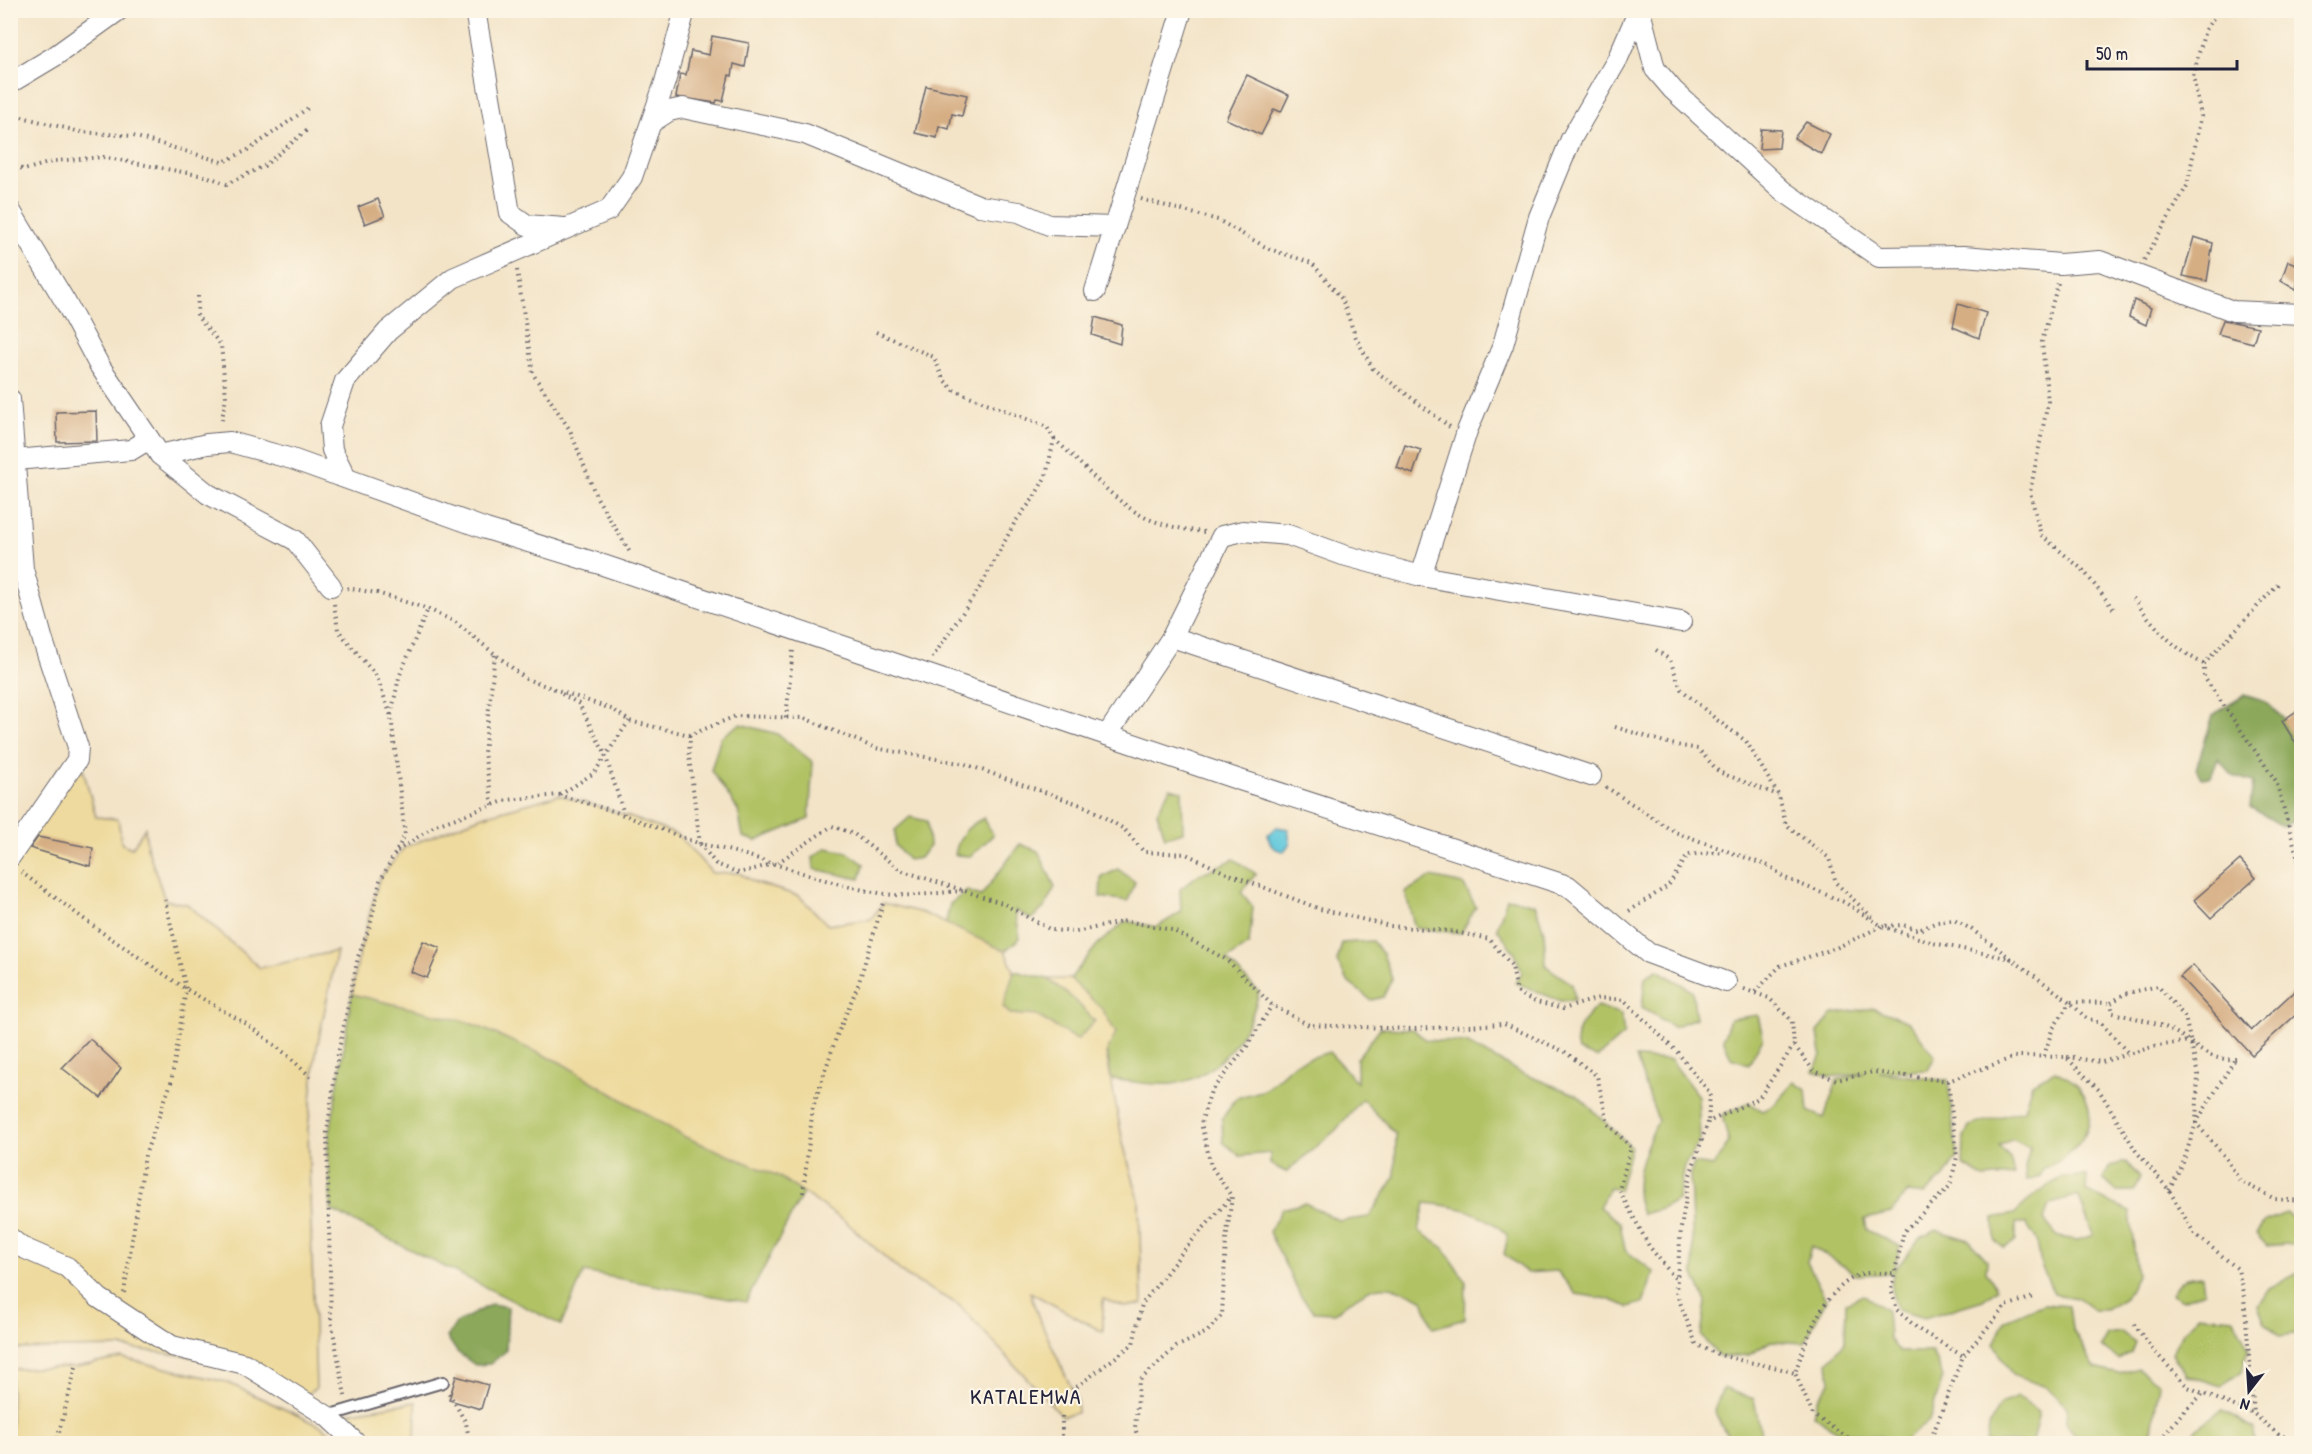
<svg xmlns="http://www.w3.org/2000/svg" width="2312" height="1454" viewBox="0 0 2312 1454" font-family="'Patrick Hand',sans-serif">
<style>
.green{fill:#b1c265;stroke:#6a7250;stroke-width:1.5;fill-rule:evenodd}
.forest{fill:#8ca85a;stroke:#57654a;stroke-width:1.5}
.sand{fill:#eeda9e;stroke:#887e6c;stroke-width:1.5}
.water{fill:#5fc7db;stroke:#40748b;stroke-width:1.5}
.building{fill:#d6ae84}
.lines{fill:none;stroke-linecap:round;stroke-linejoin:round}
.lane-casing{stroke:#6b666c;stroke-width:14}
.street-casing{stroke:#6b666c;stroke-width:22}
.path{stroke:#6b666c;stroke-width:4;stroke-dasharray:1.5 4.5;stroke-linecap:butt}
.lane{stroke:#fff;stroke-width:10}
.street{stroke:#fff;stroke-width:20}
.labels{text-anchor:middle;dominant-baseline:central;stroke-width:4.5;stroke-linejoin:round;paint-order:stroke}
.quarter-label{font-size:22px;letter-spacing:1.5px;fill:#22223b;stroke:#fcf5e5}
</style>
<rect width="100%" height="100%" fill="#fcf5e5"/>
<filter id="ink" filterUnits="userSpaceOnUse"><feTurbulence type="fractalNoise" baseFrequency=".0167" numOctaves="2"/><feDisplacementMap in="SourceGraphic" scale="12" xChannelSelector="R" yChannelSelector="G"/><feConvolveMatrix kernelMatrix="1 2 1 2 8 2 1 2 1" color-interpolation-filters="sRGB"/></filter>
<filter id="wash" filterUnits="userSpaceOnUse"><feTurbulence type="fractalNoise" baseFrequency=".008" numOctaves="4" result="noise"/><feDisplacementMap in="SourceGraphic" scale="24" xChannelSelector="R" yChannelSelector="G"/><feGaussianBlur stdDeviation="1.35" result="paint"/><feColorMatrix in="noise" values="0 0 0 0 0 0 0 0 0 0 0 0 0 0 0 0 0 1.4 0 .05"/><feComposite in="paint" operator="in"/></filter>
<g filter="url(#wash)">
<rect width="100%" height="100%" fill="#f3e4c8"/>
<g class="green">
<polygon points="740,724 777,734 813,762 809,819 756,841 743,837 738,810 711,770 721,737"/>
<polygon points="1170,788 1182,791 1183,832 1165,837 1157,812"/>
<polygon points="910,817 927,821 929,846 920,858 908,860 895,845 895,830"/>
<path d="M984,818L993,835L971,856L955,855C958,836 967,826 984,818Z"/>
<polygon points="1020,844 1038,851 1055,887 1044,908 1031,919 1015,910 1020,938 1005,951 945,926 950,904 967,891 981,896"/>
<polygon points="826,848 847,852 864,864 860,879 814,869 813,857"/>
<path d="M1234,859L1256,874L1241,892L1253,907L1249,944L1227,960L1259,992C1250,1034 1216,1079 1172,1084C1153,1086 1130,1081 1111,1079L1102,1009L1070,979L1098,944L1126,921L1157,927L1181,912L1180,889L1198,875Z"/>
<polygon points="1118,869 1135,882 1128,901 1100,897 1101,878"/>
<polygon points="1431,877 1463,884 1476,907 1461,933 1415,928 1405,892"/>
<polygon points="1507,898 1535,904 1544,932 1546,966 1572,984 1575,1000 1560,1001 1516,983 1522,973 1515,954 1497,928"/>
<polygon points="1372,941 1383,954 1392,979 1383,997 1371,1000 1349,983 1337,962 1342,943"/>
<polygon points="1657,970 1692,990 1696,1018 1673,1027 1642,1007 1645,977"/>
<polygon points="1014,971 1048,979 1074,999 1095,1021 1077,1040 1037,1016 1010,1014 1002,1007"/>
<polygon points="352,994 468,1022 560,1062 778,1176 803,1193 746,1302 584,1272 561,1325 331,1210 328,1146"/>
<path d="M1597,1006L1621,1014L1624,1034L1597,1058L1578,1051C1572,1029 1583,1021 1597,1006Z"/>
<polygon points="1874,1008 1909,1022 1935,1056 1928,1070 1879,1072 1948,1081 1957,1157 1944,1177 1924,1194 1908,1192 1891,1213 1865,1219 1867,1230 1900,1246 1894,1271 1920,1238 1936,1230 1969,1240 1987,1260 1986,1271 1997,1289 1983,1300 1924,1318 1897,1310 1891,1289 1893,1273 1857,1275 1811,1246 1807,1262 1826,1300 1805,1343 1771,1341 1749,1355 1719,1357 1701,1336 1706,1302 1694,1274 1690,1175 1694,1163 1713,1166 1729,1142 1722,1115 1749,1103 1763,1111 1773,1106 1794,1082 1806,1090 1808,1111 1824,1118 1837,1080 1865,1073 1829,1077 1814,1071 1821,1055 1818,1032 1833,1014"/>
<polygon points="1758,1015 1763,1038 1749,1064 1731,1058 1723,1039 1730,1019"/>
<path d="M1380,1028L1413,1029L1426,1040L1466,1043L1521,1073L1577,1095L1631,1147L1619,1190L1610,1187L1599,1207L1620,1223L1625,1250L1654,1272L1643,1303L1628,1307L1608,1299L1576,1294L1557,1271L1527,1273L1504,1254L1508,1236C1485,1212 1458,1206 1425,1203L1419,1231L1444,1248L1466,1282L1465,1319L1433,1328L1423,1300C1380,1276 1370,1287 1334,1313L1314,1312L1300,1295L1269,1232L1282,1209L1305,1203L1340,1221L1369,1217L1395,1177L1396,1134L1362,1099L1336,1130L1286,1172L1270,1164V1153L1240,1156L1223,1142L1222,1119L1236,1098L1265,1090L1295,1063L1329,1052L1357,1082V1058Z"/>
<path d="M1636,1058L1671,1060L1698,1096L1700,1140L1684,1166L1678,1200L1661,1209L1642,1214C1629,1183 1644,1149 1658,1121Z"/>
<path d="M2055,1071C2062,1075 2073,1079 2078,1086C2106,1120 2078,1155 2044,1168L2040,1177L2026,1181L2025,1167L2030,1148L2012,1139L1999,1147L2010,1158L2014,1175L1985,1178L1963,1165L1964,1138L1969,1126L2024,1110L2032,1083Z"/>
<polygon points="2126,1162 2140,1178 2134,1191 2116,1191 2103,1179 2110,1166"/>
<path d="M2087,1176L2086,1191L2130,1212L2137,1275L2125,1298L2106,1310H2094L2077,1298L2054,1294L2041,1265L2037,1240L2026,1223H2016V1241L2004,1248L1995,1241L1994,1218L2014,1214L2037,1193L2062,1177ZM2078,1195L2093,1235L2078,1240L2058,1237L2044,1220L2049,1205Z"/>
<polygon points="2286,1213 2300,1222 2298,1243 2267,1246 2256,1234 2265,1221"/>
<polygon points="2298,1273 2301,1274 2301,1333 2279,1336 2265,1323 2258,1305 2269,1288"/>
<path d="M2202,1276L2204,1292L2183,1300L2172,1294C2177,1278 2186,1277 2202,1276Z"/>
<polygon points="1864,1295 1887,1311 1889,1337 1899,1352 1932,1352 1943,1377 1929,1421 1901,1443 1879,1436 1841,1432 1858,1443 1833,1443 1839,1432 1813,1415 1817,1400 1830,1382 1828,1362 1845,1342 1846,1303"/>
<path d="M2044,1304L2069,1306L2072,1329L2095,1368L2119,1374L2138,1368L2159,1384L2152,1431C2132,1441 2100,1454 2078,1438C2074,1434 2069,1427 2066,1423L2067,1407L2046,1387L2012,1375L1994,1344L2005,1320Z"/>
<polygon points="2198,1315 2234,1318 2249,1349 2241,1372 2221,1386 2187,1375 2172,1354 2178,1340"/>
<polygon points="2121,1332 2135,1342 2131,1353 2118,1359 2101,1347 2107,1334"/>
<path d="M1723,1388L1754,1399L1762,1439C1733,1454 1724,1432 1714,1411Z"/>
<polygon points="2018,1397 2039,1412 2032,1442 1990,1443 1986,1441 1990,1424 2000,1404"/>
<polygon points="2222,1410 2255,1429 2253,1443 2189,1443 2196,1428"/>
</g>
<g class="forest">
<polygon points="2244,695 2266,702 2301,735 2301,819 2282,826 2250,807 2253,782 2233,776 2218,759 2211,777 2201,778 2196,769 2213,715"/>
<polygon points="492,1304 508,1307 506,1351 490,1364 475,1365 457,1352 447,1337 456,1323"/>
</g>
<g class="sand">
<polygon points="61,765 83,769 96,817 118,819 122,844 132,848 145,828 147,847 165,900 187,904 260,968 337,951 316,1052 308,1129 316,1388 304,1396 229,1362 121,1347 11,1349 10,844"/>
<polygon points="559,795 613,811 678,835 712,873 739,873 756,883 799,896 828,925 871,919 883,903 923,913 1005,951 1014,971 1003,1007 1010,1014 1037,1016 1077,1040 1095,1021 1074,999 1048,979 1070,979 1102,1009 1116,1033 1106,1053 1123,1143 1139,1200 1142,1304 1125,1307 1103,1299 1103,1332 1030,1292 1038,1316 1077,1400 1077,1413 1062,1416 959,1305 906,1276 846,1222 778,1176 683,1136 560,1062 468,1022 352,994 359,954 379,879 405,847 480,817"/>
<polygon points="122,1358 226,1382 323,1427 341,1443 11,1443 11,1369 76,1367"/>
<polygon points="416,1402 415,1443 372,1443 339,1414"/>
</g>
<path class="water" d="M1277,827L1288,829L1290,843L1284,851C1272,849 1270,846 1268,834Z"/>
<g id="blocks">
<g class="building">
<polygon points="712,36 749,43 745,67 734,64 732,76 729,75 723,101 717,100 716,103 676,97 680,74 686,75 691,51 709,55"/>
<polygon points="1247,75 1289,95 1281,112 1274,109 1261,135 1226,119"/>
<polygon points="926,86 967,95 962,116 952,114 949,129 939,126 937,138 915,133"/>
<polygon points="1806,122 1830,134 1821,154 1794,138"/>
<polygon points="1761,129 1781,130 1779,148 1759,149"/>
<polygon points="378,199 385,216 365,224 358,207"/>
<polygon points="2194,237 2213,243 2207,281 2183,276"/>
<polygon points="2288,261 2301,266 2296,290 2281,281"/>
<polygon points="2134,300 2151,308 2146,325 2129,317"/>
<polygon points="1958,304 1986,313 1979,338 1953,327"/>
<polygon points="1095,317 1122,325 1120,344 1092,335"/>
<polygon points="2223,320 2258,327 2253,343 2218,334"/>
<polygon points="96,411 97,441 57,442 56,412"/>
<polygon points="1405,445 1421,450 1413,474 1397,468"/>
<polygon points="2301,708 2301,752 2282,721"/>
<polygon points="38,837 93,848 90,866 30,848"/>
<polygon points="2240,860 2256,878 2211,918 2194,900"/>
<polygon points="423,941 440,948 427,978 411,972"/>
<polygon points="2193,965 2252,1030 2301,985 2301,1010 2252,1055 2180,977"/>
<polygon points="90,1039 121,1068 101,1098 62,1068"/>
<polygon points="456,1376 488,1385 481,1409 449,1400"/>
</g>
</g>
</g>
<g filter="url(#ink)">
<use href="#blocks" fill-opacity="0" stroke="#6b666c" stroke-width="1.5"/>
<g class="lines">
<g class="lane-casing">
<polyline id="lane" points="327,1416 443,1382"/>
</g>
<g class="street-casing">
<g id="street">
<polyline points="475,10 510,213 527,225 564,228"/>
<polyline points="1640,11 1655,69 1673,90 1783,191 1879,257 1964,256 2060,264 2100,261 2233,311 2302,314"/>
<polyline points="10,83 55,56 119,10"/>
<polyline points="652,122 669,111 683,108 805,134 980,206 1019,212 1049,225 1115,227"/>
<polyline points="10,210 66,303 99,365 160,455 208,494 295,540 331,586"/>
<polyline points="1095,291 1182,10"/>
<polyline points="10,399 23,569 43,641 78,747 77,760 10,857"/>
<polyline points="160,455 207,444 230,442 292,459 486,529 603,565 1240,780 1568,886 1648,953 1726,982"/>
<polyline points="15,460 131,450 149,439"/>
<polyline points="346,478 332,450 330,426 345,381 388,331 453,278 609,210 632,177 665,82 685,10"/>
<polyline points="1421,576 1467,431 1503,345 1539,217 1571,139 1617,60 1639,10"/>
<polyline points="1172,637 1591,776"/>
<polyline points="1107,735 1172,637 1222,536 1243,531 1288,535 1343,555 1421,576 1681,622"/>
<polyline points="10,1238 21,1247 67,1267 99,1298 172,1346 245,1364 327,1416 357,1444"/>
</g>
</g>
<g class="path">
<polyline points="10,114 81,132 133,136 223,162 250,149 308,108"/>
<polyline points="10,163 24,170 55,161 103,157 209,177 227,184 264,166 307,130"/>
<polyline points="1141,199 1218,220 1269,249 1312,263 1342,299 1356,338 1373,369 1450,427"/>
<polyline points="2144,260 2187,186 2201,116 2193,76 2205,30 2219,10"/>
<polyline points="517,270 533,374 570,430 596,496 631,554"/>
<polyline points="2058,283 2042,342 2048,402 2030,492 2041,535 2083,570 2115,611"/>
<polyline points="198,296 197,316 221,345 226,397 221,424"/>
<polyline points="876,332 934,357 943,379 954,390 1047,427 1054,439 1046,476 1033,499 1015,522 982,584 932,658"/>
<path d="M1054,439C1082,463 1114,502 1146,518C1165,526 1185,530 1205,532"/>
<polyline points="2278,584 2204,664 2204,677 2276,781 2302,873"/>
<polyline points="347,588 377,593 428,609 455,622 526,679 614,710 629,721 690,735 736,716 804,718 875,748 965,764 1087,807 1124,829 1144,852 1186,854 1224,872 1320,909 1390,926 1450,931 1489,939 1512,966 1517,992 1533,1001 1563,1009 1599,998 1624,1000 1678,1053 1710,1093 1708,1122"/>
<path d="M2133,598C2154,626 2172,648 2204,664"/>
<polyline points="334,604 338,630 377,677 391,716 405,835 380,881 370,926 358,957 338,1054 327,1132 331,1320 345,1396"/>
<polyline points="1656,650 1670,660 1681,689 1717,720 1746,741 1779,796 1786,825 1829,858 1836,883 1873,918"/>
<polyline points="562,694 579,704 605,754 624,814"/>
<polyline points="391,715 399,677 428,609"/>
<polyline points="786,718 793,650"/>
<polyline points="1615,727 1671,744 1698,749 1719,772 1778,795"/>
<path d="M690,735L689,757L700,844C764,856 821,884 885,894C910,898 939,892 963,891"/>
<polyline points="1606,787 1675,832 1771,867 1785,878 1844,902 1882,926 1933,943 2012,959"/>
<polyline points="560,795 594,773 629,721"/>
<polyline points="493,805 484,753 495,654"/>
<polyline points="397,851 436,825 507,800 559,795 613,811 700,844 716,864 739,873 777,863 832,826 854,834 900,870 1002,903 1051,930 1076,932 1126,921 1172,930 1227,960 1272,1005 1309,1025 1413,1029 1504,1024 1565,1052 1597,1076 1608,1124 1631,1147 1619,1190 1649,1246 1677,1281"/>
<polyline points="21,872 100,931 186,989 248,1025 286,1054 313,1079"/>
<polyline points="1629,911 1668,886 1688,855 1724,852"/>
<polyline points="1744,989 1769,998 1792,1021 1794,1045 1814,1071 1837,1080 1873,1072 1948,1081 2018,1056 2066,1057 2099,1090 2136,1151 2169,1190 2194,1233 2238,1269 2244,1297 2254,1414 2279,1435 2302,1442"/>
<polyline points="1755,992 1780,966 1836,948 1882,926 1903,925 1919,930 1937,922 1954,920 1971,929 2070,1002 2085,1017 2102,1024 2128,1053"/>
<polyline points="2071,1002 2111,1003"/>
<path d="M1794,1045L1759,1098L1708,1122L1690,1175L1681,1228L1676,1292L1696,1344C1730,1363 1759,1361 1795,1373"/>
<polyline points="2044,1056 2052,1030 2070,1002"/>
<polyline points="2067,1057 2102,1062 2152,1047 2188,1041"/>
<path d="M2236,1059C2203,1061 2198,1044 2173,1031C2156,1021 2132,1018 2113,1013L2111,1003L2124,994L2158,986L2185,1017L2198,1075L2196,1123L2226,1158L2240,1181L2275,1199L2302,1201"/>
<polyline points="1948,1081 1957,1157 1950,1186 1904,1231 1891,1289 1897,1310 1918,1329 1963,1356"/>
<polyline points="2169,1190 2182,1166 2196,1123 2235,1059"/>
<polyline points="803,1193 813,1107 836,1038 858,985 883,903"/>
<polyline points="124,1293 145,1155 171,1083 186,989 165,900"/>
<polyline points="2134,1324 2152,1349 2188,1387 2254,1414"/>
<polyline points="449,1393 466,1423 470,1444"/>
<polyline points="1053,1405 1133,1344 1142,1304 1184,1250 1231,1197"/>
<polyline points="1062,1416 1062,1444"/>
<polyline points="56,1444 76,1367"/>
<polyline points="1140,1444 1135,1428 1139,1381 1176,1347 1207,1332 1222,1315 1226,1240 1232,1197 1211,1166 1201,1123 1211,1091 1246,1048 1272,1005"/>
<path d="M1858,1444L1813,1415L1795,1373C1807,1338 1820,1295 1856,1276C1865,1271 1883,1273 1893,1273"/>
<polyline points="1929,1444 1963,1356 2006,1306 2036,1296"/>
<polyline points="2157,1444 2183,1412 2204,1393"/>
</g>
<use href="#lane" class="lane"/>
<use href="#street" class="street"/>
</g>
</g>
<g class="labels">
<g class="quarter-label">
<text x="1026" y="1396">KATALEMWA</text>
</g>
</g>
<rect width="2312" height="1454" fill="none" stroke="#fcf5e5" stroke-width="36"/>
<g transform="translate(2249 1391) rotate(197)" stroke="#fcf5e5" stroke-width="4.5" paint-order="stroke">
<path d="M0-4.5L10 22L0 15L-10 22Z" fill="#22223b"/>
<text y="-9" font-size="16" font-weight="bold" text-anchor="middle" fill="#22223b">N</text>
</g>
<path d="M2087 60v9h150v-9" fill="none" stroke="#22223b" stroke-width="3"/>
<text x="2096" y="60" font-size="18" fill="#22223b" stroke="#fcf5e5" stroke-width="4.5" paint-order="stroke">50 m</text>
</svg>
